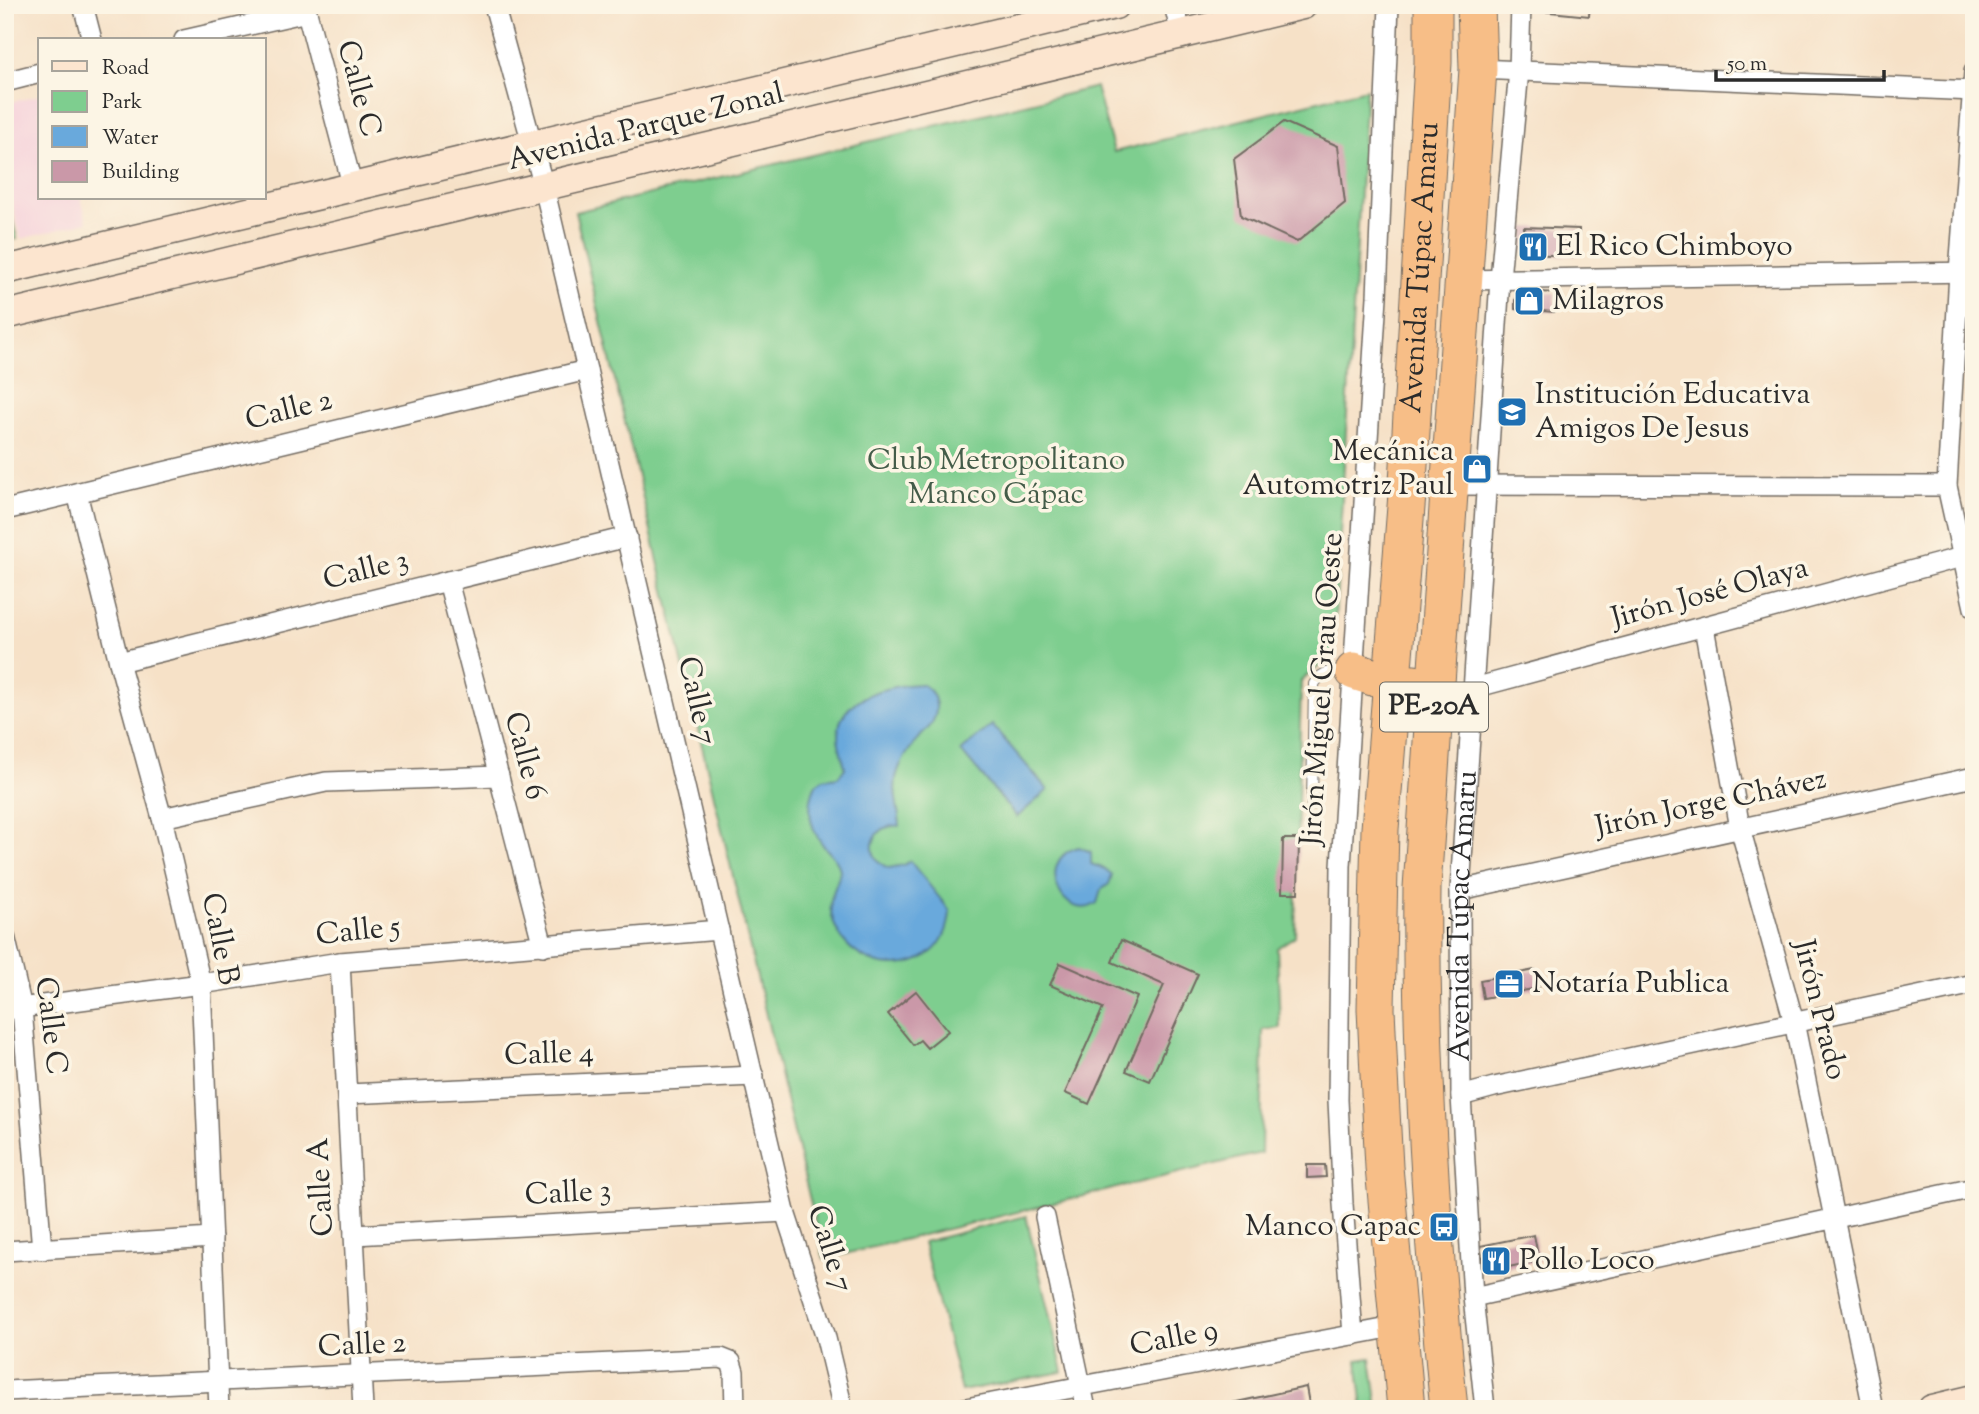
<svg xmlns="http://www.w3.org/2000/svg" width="1979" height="1414" viewBox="0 0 1979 1414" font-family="'Sorts Mill Goudy',serif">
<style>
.built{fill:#f5cfda}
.green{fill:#7ece8f;stroke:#547c5d;stroke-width:2}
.water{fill:#69a9dc;stroke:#4a6a84;stroke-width:2}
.building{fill:#ca98a8}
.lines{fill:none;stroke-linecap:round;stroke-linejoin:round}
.lane-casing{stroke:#726b62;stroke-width:12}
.street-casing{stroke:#726b62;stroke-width:22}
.secondary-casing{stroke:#726b62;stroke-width:31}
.highway-casing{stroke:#726b62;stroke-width:39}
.lane{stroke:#fff;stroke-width:10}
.street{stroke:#fff;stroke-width:19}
.secondary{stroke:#fce5cf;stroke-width:28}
.highway{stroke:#f7be87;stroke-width:37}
.labels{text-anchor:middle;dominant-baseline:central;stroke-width:7;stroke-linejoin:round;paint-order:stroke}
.shield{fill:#fcf5e5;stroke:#6a6863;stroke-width:2}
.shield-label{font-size:28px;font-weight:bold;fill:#2b2b2b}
.street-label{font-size:30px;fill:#2b2b2b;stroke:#fcf5e5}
.poi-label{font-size:30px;fill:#2b2b2b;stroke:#fcf5e5;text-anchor:start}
.park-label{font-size:30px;fill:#445c49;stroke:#fcf5e5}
</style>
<rect width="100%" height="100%" fill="#fcf5e5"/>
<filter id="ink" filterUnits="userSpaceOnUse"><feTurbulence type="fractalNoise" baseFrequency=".0143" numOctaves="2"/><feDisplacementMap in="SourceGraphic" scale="14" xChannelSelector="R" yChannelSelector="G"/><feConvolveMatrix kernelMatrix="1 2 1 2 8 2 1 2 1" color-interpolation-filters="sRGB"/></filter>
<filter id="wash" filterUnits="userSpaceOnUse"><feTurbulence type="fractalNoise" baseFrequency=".00686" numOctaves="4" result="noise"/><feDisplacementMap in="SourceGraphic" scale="28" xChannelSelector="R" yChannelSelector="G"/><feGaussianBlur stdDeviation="1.57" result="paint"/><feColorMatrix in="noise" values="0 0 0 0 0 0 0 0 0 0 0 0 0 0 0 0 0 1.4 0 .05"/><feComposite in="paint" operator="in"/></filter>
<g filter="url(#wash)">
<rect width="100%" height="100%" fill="#f6e1c7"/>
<polygon class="built" points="40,95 40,198 81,198 87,222 21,239 5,175 5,104"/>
<g class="green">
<polygon points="1096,87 1114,152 1366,89 1333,654 1301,681 1295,936 1277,948 1280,1028 1263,1030 1261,1153 824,1259 575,212"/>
<polygon points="5,190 17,239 5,242"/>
<polygon points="1026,1216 1063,1372 961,1391 923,1242"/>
<polygon points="1371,1358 1378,1409 1363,1409 1357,1360"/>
</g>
<g class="water">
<path d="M921,684C938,692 940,712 930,726C926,732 919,737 915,742C909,750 901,762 898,771C891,789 899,808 900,826C871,823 862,858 889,868L904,865L910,861L950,911C946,986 842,980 831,911C828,897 839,884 840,870C838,861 834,858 828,851C810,831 805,808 816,784L823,779L838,777L845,768C843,757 838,747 838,735C839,696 889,685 921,684Z"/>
<polygon points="992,725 1048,790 1017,817 961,751"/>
<path d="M1079,847L1091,852V864L1105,869L1112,875L1109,884L1101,890L1097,903C1064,926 1032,859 1079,847Z"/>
</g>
<g id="blocks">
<g class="building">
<polygon points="1532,5 1590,5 1589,16 1531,10"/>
<polygon points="1284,122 1338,146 1345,203 1297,242 1241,216 1234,159"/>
<polygon points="1524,227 1579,229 1578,256 1523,254"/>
<polygon points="1526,291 1555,293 1554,312 1515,309 1515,300"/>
<polygon points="1283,839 1299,839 1298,893 1282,893"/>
<polygon points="1121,940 1198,974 1150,1081 1126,1071 1164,985 1112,962"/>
<polygon points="1060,963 1137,997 1089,1104 1065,1093 1103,1008 1050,985"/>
<polygon points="1535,970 1539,988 1483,998 1480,980"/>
<polygon points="916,991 948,1031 927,1048 920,1040 913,1045 888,1014"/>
<polygon points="1307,1165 1325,1165 1326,1177 1307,1178"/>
<polygon points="1534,1235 1539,1261 1498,1269 1483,1262 1480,1246"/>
<polygon points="1306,1387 1310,1409 1209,1409 1209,1408"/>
</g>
</g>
</g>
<g filter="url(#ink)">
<use href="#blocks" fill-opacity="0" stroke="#726b62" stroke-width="2"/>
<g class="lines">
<g class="lane-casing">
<path id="lane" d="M1312,804L1314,684C1323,670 1334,670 1349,671"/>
</g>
<g class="street-casing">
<g id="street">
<polyline points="83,5 92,40"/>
<polyline points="305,5 353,188"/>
<polyline points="494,5 544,187 785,1212 825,1334 843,1409"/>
<polyline points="1174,5 1181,34"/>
<polyline points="184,40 307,12"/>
<polyline points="1478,69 1974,91"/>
<polyline points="1974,72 1959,272 1947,486 1974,608"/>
<polyline points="5,82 40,73"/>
<polyline points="1462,280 1974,272"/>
<polyline points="1449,485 1947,486"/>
<polyline points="77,493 119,662 162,818 201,984 219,1409"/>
<polyline points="5,510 587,370"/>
<polyline points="448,581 543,946"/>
<polyline points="1704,627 1740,828 1794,1022 1873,1409"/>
<polyline points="119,662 627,537"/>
<polyline points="1474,688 1962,557"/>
<polyline points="162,818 326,782 499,776"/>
<polyline points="1460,890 1974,777"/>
<polyline points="5,936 22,1008 42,1250"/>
<polyline points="340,962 363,1409"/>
<polyline points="5,1010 201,984 340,962 719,930"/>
<polyline points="347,1094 754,1076"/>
<polyline points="1461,1096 1494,1087 1974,984"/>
<polyline points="1045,1217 1086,1409"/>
<polyline points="354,1235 785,1212"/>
<polyline points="5,1251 212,1238"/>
<polyline points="1473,1297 1974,1188"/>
<polyline points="1353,1335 1343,1204 1338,1100 1341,866 1377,297 1389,5"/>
<polyline points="5,1391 721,1358 731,1362 734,1372 735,1409"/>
<polyline points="961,1409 1399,1326"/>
<path id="s1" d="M1485,1409L1473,1297L1461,1096L1460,890L1500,279L1519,70L1521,5"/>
</g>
</g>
<g class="secondary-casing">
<g id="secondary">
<polyline points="5,270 1115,5"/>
<polyline points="5,315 1303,5"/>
<polyline points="1932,1409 1974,1399"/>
</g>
</g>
<g class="highway-casing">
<g id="highway">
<polyline points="1354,671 1391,683 1414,684"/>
<path id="s2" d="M1406,1409L1384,1167L1379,1074L1376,1009L1379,869L1380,829L1408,482L1433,63V5"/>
<path d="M1449,1409C1432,1235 1420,1062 1422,888L1478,69L1476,5"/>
</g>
</g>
<use href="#lane" class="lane"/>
<use href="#street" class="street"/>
<use href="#secondary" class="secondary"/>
<use href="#highway" class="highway"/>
</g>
</g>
<defs>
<g id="restaurant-square" transform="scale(1.575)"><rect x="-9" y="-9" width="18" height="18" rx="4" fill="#1f6fb2" stroke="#fcf5e5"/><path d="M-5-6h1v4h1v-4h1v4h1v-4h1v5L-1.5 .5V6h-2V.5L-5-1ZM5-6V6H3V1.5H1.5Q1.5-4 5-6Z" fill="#fff"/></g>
<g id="shop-square" transform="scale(1.575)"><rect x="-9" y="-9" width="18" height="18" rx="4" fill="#1f6fb2" stroke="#fcf5e5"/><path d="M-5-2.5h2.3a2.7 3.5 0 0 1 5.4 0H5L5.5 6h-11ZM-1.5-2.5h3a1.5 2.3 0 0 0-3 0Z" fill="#fff"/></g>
<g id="school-square" transform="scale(1.575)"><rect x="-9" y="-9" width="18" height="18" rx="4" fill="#1f6fb2" stroke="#fcf5e5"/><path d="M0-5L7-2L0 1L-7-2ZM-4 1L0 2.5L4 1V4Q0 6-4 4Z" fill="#fff"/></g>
<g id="office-square" transform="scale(1.575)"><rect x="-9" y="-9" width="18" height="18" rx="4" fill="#1f6fb2" stroke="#fcf5e5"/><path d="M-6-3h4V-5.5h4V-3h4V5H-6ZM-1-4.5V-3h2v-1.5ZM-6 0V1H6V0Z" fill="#fff"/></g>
<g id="bus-square" transform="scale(1.575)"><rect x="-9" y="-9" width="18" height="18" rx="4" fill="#1f6fb2" stroke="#fcf5e5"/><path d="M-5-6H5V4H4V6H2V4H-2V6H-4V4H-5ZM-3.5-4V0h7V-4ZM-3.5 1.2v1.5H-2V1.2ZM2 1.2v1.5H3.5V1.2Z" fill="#fff"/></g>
</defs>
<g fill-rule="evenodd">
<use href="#restaurant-square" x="1533" y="247"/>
<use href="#shop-square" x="1529" y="301"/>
<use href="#school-square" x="1512" y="412"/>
<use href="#shop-square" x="1477" y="469"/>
<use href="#office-square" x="1509" y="984"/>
<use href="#bus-square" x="1444" y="1227"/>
<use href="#restaurant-square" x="1496" y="1261"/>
</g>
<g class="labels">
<rect class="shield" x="1380" y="682.5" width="108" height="49" rx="5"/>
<g class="shield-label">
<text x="1434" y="707">PE-20A</text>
</g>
<g class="street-label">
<text transform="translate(358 89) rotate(75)">Calle C</text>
<text transform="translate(646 128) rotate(-14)">Avenida Parque Zonal</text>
<text stroke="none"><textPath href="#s2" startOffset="1144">Avenida Túpac Amaru</textPath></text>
<text transform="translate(289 411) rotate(-14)">Calle 2</text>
<text transform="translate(366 571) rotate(-14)">Calle 3</text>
<text transform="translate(1710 594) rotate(-15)">Jirón José Olaya</text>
<text transform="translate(1323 689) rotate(-86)">Jirón Miguel Grau Oeste</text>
<text transform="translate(696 701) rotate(77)">Calle 7</text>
<text transform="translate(524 756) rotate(75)">Calle 6</text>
<text transform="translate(1711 804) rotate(-12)">Jirón Jorge Chávez</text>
<text stroke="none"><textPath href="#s1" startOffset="494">Avenida Túpac Amaru</textPath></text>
<text transform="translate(358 932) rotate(-6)">Calle 5</text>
<text transform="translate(219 939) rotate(79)">Calle B</text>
<text transform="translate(1819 1010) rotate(76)">Jirón Prado</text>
<text transform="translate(50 1026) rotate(83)">Calle C</text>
<text transform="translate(549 1055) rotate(-2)">Calle 4</text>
<text transform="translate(322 1187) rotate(-93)">Calle A</text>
<text transform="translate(568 1194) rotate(-3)">Calle 3</text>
<text transform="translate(829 1249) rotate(72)">Calle 7</text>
<text transform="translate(1174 1339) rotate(-11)">Calle 9</text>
<text transform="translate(362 1346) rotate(-3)">Calle 2</text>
</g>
<g class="poi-label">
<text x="1556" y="247">El Rico Chimboyo</text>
<text x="1552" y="301">Milagros</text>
<text x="1535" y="395">Institución Educativa<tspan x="1535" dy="34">Amigos De Jesus</tspan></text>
<text x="1454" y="452" text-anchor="end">Mecánica<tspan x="1454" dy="34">Automotriz Paul</tspan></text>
<text x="1532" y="984">Notaría Publica</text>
<text x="1421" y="1227" text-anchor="end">Manco Capac</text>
<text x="1519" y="1261">Pollo Loco</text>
</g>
<g class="park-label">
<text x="996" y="461">Club Metropolitano<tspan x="996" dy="34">Manco Cápac</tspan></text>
</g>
</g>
<rect width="1979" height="1414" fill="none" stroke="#fcf5e5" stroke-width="28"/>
<rect x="38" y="38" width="228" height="161" fill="#fcf5e5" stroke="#a8a49b" stroke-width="2"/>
<rect x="52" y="61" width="35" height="10" fill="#fce5cf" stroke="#a8a49b" stroke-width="2"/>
<text x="102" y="74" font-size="21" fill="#2b2b2b">Road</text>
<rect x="52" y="91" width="35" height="21" fill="#7ece8f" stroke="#a8a49b" stroke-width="2"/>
<text x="102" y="108" font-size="21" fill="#2b2b2b">Park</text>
<rect x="52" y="126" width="35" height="21" fill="#69a9dc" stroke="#a8a49b" stroke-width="2"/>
<text x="102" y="144" font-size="21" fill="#2b2b2b">Water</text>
<rect x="52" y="161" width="35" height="21" fill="#ca98a8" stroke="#a8a49b" stroke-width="2"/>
<text x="102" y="178" font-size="21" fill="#2b2b2b">Building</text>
<path d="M1716 70v10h168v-10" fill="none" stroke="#2b2b2b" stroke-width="3.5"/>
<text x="1727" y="70" font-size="21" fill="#2b2b2b" stroke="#fcf5e5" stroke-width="5" paint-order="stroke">50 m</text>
</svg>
